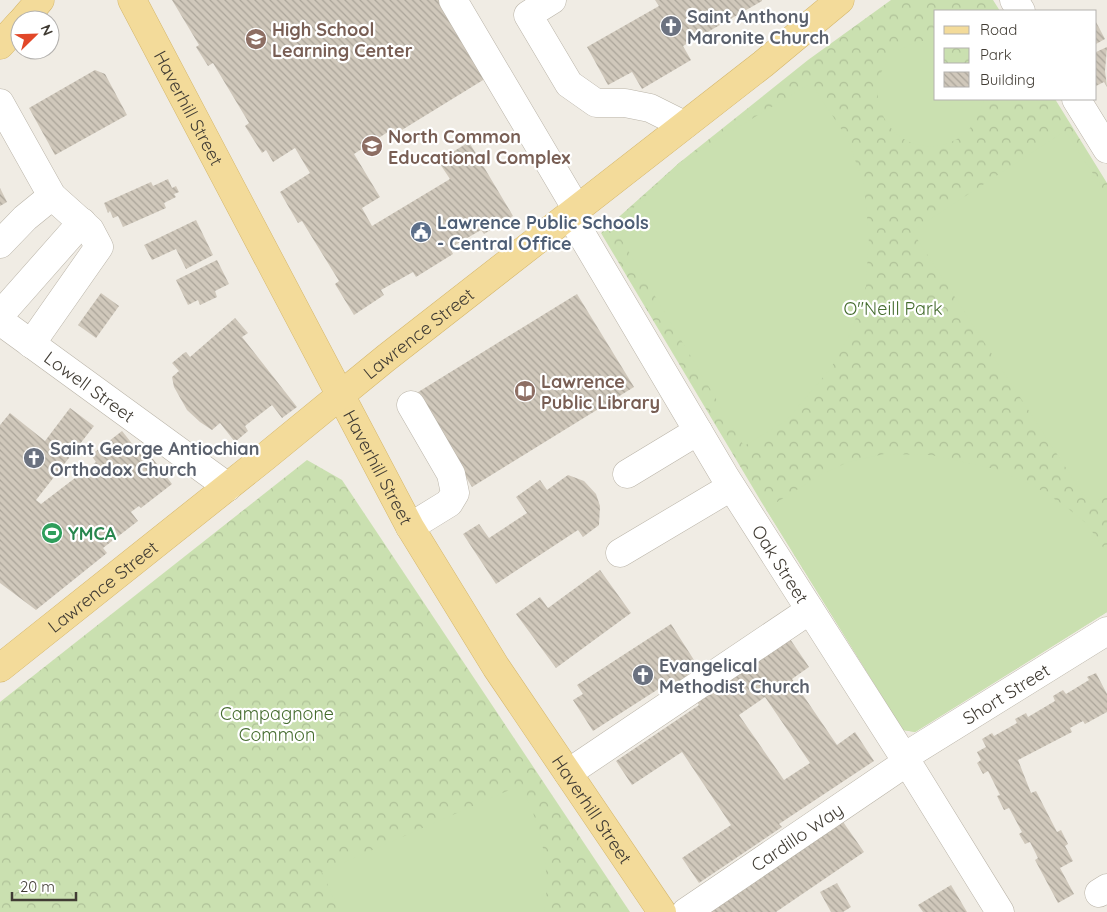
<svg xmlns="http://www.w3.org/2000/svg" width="1107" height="912" viewBox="0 0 1107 912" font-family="Quicksand,sans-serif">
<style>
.park{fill:url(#park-crowns)}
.garden{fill:#cae0b0}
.building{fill:url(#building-back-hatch);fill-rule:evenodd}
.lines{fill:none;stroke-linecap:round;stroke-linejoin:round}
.minor-casing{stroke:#bab4a8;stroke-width:29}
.major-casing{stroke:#d5b76c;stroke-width:29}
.minor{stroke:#fff;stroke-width:28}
.major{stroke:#f3db9a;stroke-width:28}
.labels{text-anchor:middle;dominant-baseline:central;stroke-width:4.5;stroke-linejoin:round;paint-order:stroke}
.worship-label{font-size:18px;font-weight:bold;fill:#5b616d;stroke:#fff;text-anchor:start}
.education-label{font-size:18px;font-weight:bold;fill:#785e54;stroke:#fff;text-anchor:start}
.street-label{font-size:18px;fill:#413c34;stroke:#fff}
.service-label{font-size:18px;font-weight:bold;fill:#4e5e75;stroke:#fff;text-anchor:start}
.park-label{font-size:18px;fill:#456c2f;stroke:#fff}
.leisure-label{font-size:18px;font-weight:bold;fill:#27864d;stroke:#fff;text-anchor:start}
</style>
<defs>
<pattern id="park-crowns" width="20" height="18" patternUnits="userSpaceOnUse" patternTransform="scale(1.25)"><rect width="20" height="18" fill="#cae0b0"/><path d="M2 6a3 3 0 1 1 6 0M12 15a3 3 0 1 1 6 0" fill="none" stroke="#afc198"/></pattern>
<pattern id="building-back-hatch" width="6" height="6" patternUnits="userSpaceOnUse" patternTransform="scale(1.25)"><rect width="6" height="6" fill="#d0c8bb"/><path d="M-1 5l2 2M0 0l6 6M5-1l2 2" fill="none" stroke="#aaa499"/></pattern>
</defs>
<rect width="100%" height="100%" fill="#f0ece4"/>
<g class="park">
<polygon points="891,0 993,0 1000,11 936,11 936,99 1055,99 1107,183 1107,612 915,732 903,730 762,503 601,233 679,163 808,60"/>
<polygon points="307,460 342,480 630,912 0,912 0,702"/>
</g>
<g class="garden">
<path d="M933,39H936V99H984C979,118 970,134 951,142C878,170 839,50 933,39Z"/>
<polygon points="811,83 847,138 864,184 869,237 866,286 852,330 831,368 786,421 744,446 614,227 679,163"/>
<polygon points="1065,131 1107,195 1107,494 1090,505 912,231"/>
<polygon points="884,454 931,455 995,469 1036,487 1065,506 1086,523 1107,553 1107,612 915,732 903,730 766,509 819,476 848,462"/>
<path d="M521,785C540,823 552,869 544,912H340L322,872Z"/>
</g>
<g class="building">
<polygon points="172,0 441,0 488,77 397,133 394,128 354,154 380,197 362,208 372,226 450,179 438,161 469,142 513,216 484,234 481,230 450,248 453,254 416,277 413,272 381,290 384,295 354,315 335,284 339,281 302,221 298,223 280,192 310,173 295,148 273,162 266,150 262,153 245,126 249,123 213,63 208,66 196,47 199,45"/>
<polygon points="655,0 762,0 762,1 683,46 691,60 642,89 632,72 608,85 587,47 659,6"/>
<polygon points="1096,22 1105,39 1096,44"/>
<polygon points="1107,47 1105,71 1107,87 1104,82 1096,86 1096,52"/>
<polygon points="95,70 105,74 127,115 55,155 29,108"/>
<polygon points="168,179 172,188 176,186 179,192 174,194 176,197 164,203 166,208 123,227 118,216 113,218 110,211 108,213 104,203 151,182 153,186"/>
<polygon points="0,188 7,202 0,206"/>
<polygon points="196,220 213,255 186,269 176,249 152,260 144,245"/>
<polygon points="217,260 229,284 215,291 217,297 200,305 198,300 188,305 176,280"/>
<polygon points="101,293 119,306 96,338 78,325"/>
<polygon points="577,294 634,387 472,487 415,394"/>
<polygon points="235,318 248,333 242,337 297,407 282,418 272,405 245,426 248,431 235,442 220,423 212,430 200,422 187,410 174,387 172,377 179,371 172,363 184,353 186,352 190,357"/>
<polygon points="70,408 94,426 36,500 41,504 96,462 91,455 122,431 142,456 147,451 172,484 141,508 139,506 131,512 138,521 103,548 107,553 36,610 0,583 0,425 10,413 45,441"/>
<polygon points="568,475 584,481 596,494 600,506 599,525 583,537 578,530 496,584 463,534 479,524 489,538 527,513 516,497 540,480 547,490"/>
<polygon points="600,570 631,613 556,668 516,614 540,597 548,608"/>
<polygon points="671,624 701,671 678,686 674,679 593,731 573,700 583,694 577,685"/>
<path d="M790,639L809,667L792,679L837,745L855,732L874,761L779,824L782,827L699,883L682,858L731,825L682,752L632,785L616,761L699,705L697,702ZM765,697L810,763L784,780L739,715Z"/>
<polygon points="1096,673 1107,694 1107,712 1085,724 1083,721 1070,728 1072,732 1018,760 1031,793 1036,791 1057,832 1061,830 1068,844 1065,846 1073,861 1060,868 1074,894 1058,903 1035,860 1038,858 1030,842 1025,844 1019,834 1022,832 1009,808 1004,810 997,796 1000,795 988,771 983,774 977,763 981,760 977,752 986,747 982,739 992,733 994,736 1017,723 1015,719 1026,713 1028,717 1055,701 1053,696 1063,690 1066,694 1089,680 1087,677"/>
<polygon points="839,816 864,852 776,912 704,912"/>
<polygon points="837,883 851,907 843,912 831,912 820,892"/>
<polygon points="951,885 967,912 923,912 918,905"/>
</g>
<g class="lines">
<g class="minor-casing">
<g id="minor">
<path id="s1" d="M453,0L576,208L579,230L724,475L914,773L1000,912"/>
<polyline points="552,0 528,15 569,84 596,103 625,103 650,108 684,125"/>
<polyline points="1014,0 1021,11"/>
<polyline points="1076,99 1107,149"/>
<polyline points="0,103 52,196 90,230 99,247 31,344"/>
<polyline points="0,244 25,218 52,196"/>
<polyline points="0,315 82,222"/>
<path id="s2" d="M0,321L228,487"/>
<polyline points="627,474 698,431"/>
<polyline points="410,527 449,503 455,493 451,474 411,405"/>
<polyline points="620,553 731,487"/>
<path id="s3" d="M904,757L1107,631"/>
<polyline points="568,773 810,610"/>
<polyline points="1099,893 1107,888"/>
<path id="s4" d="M686,912L907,762"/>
</g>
</g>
<g class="major-casing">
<g id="major">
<path id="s5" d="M132,0L410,527L496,667L662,912"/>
<polyline points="23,20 40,0"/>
<polyline points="0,45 20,23"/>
<path id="s6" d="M0,668L265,457L386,358L763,64L840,0"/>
</g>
</g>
<use href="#minor" class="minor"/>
<use href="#major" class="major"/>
</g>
<defs>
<g id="church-disc" transform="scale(1.125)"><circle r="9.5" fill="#6b7280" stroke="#fff"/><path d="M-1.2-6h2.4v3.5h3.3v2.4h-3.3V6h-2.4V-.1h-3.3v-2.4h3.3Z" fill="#fff"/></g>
<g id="school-disc" transform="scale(1.125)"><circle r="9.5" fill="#8d6e63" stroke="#fff"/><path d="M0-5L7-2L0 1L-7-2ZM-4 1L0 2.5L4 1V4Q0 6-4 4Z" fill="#fff"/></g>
<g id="civic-disc" transform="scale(1.125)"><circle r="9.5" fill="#5c6f8a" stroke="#fff"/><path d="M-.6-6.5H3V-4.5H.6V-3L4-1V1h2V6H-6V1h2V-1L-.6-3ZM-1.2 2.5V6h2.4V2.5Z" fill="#fff"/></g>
<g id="library-disc" transform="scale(1.125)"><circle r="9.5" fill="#8d6e63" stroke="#fff"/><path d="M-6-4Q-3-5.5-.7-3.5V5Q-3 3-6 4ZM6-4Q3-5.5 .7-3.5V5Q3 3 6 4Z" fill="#fff"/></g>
<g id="stadium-disc" transform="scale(1.125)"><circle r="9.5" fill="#2e9e5b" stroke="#fff"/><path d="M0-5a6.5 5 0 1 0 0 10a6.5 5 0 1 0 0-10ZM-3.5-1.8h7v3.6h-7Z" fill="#fff"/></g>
</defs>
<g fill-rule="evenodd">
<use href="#church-disc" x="671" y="26"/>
<use href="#school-disc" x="256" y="39"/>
<use href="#school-disc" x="372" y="146"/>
<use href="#civic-disc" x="421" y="232"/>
<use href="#library-disc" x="525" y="391"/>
<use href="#church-disc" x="34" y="458"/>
<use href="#stadium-disc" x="52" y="533"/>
<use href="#church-disc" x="643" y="675"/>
</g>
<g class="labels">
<g class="worship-label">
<text x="687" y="16">Saint Anthony<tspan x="687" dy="21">Maronite Church</tspan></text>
<text x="50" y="448">Saint George Antiochian<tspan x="50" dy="21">Orthodox Church</tspan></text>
<text x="659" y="665">Evangelical<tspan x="659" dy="21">Methodist Church</tspan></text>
</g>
<g class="education-label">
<text x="272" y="29">High School<tspan x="272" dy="21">Learning Center</tspan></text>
<text x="388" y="136">North Common<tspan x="388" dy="21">Educational Complex</tspan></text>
<text x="541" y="381">Lawrence<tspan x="541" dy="21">Public Library</tspan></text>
</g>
<g class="street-label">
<text stroke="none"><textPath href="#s5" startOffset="122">Haverhill Street</textPath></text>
<text stroke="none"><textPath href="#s6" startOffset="536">Lawrence Street</textPath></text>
<text stroke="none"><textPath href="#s2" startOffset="111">Lowell Street</textPath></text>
<text stroke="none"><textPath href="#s5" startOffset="528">Haverhill Street</textPath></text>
<text stroke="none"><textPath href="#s1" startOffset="654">Oak Street</textPath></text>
<text stroke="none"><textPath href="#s6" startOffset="131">Lawrence Street</textPath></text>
<text stroke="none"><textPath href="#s3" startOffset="120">Short Street</textPath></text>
<text stroke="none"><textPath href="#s5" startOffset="932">Haverhill Street</textPath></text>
<text stroke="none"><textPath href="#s4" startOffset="134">Cardillo Way</textPath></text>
</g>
<g class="service-label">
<text x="437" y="222">Lawrence Public Schools<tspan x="437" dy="21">- Central Office</tspan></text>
</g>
<g class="park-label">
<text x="893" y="308">O"Neill Park</text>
<text x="277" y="713">Campagnone<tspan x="277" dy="21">Common</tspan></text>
</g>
<g class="leisure-label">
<text x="68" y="533">YMCA</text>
</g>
</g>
<rect x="934" y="10" width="162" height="90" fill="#ffffff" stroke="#b3b1ae"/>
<rect x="944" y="26" width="25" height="8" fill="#f3db9a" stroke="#b3b1ae"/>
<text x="980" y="35" font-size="15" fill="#413c34">Road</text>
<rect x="944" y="48" width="25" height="15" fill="url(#park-crowns)" stroke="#b3b1ae"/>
<text x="980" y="60" font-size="15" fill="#413c34">Park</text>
<rect x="944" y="72" width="25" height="15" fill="url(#building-back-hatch)" stroke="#b3b1ae"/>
<text x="980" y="85" font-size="15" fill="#413c34">Building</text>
<g transform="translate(35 35) rotate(67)"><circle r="24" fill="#ffffff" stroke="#b3b1ae"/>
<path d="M0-4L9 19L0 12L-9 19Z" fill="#e24728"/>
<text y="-8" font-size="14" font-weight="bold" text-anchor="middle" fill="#413c34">N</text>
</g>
<path d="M12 892v8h64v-8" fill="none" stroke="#413c34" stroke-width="2.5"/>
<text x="20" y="892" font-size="15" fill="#413c34" stroke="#ffffff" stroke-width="4" paint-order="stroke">20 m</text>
</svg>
